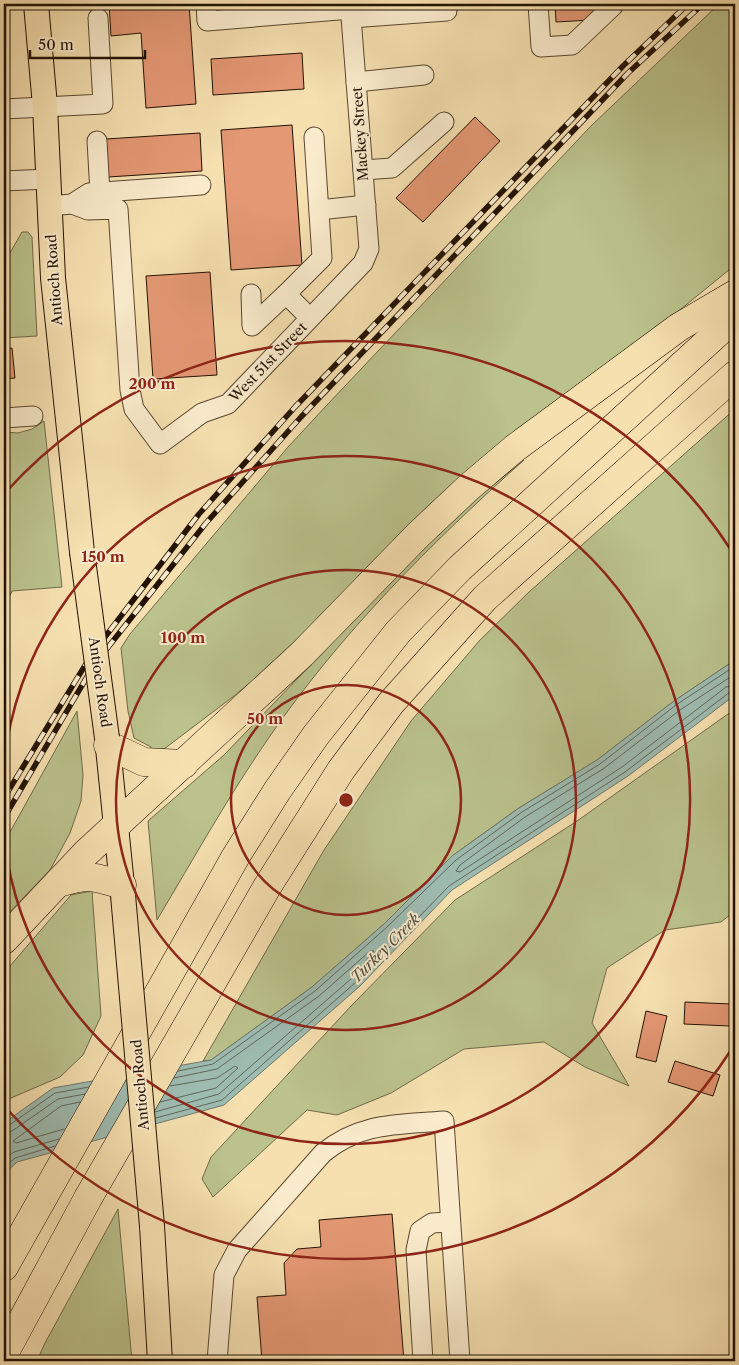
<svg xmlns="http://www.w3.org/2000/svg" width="739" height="1365" viewBox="0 0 739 1365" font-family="'Libre Caslon Text',serif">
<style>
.green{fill:#bbc28c;stroke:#6f6a48}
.water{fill:#9ebcb2;stroke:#6d786c}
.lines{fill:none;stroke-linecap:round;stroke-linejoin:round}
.shore{stroke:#60675b;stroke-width:1}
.building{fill:#e49874;stroke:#231204}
.minor-casing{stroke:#58462f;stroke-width:21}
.major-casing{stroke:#231204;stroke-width:26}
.highway-casing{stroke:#231204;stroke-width:29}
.minor{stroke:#f9ebcc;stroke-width:19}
.major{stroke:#f6e0b0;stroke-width:24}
.highway{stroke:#f6e0b0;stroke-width:28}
.rail-casing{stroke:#231204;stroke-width:5.5}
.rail{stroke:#f9ebcc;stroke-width:4;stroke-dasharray:11;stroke-linecap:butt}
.major-bridge-casing{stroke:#231204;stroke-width:26;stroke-linecap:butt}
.major-bridge{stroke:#f6e0b0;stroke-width:24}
.ring{fill:none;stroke:#8f2418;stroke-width:2.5}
.labels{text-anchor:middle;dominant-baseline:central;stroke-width:4;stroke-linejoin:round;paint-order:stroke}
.street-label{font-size:14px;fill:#231204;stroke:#f9ebcc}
.water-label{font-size:15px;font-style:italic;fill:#4e4e41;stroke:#f9ebcc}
.centre{fill:#8f2418;stroke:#f9ebcc;stroke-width:2.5}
.ring-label{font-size:15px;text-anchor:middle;font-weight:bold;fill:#8f2418;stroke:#f9ebcc;stroke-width:4;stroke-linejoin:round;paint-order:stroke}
</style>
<rect width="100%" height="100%" fill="#f6e0b0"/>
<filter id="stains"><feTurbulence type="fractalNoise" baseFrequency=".004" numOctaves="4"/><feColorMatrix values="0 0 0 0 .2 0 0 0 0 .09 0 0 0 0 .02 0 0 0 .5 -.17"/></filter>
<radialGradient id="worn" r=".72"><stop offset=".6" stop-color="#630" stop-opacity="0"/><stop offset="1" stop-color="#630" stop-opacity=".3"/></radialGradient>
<g class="green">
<polygon points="719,4 735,4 735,265 681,309 514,431 307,635 234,696 164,749 151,750 151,747 134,738 128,711 121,648 130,634 288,447 327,405 591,126"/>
<polygon points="22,232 28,232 32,237 37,336 4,338 4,259 7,258"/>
<polygon points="735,409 735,660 674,701 597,760 519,808 452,856 384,924 312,987 211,1060 203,1061 324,850 411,721 480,640 529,592"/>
<polygon points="44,421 62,587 12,591 4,609 4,432 18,433 32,429"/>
<path d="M524,460C431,543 341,633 270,736C229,795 194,858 157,920L148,821L224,755L452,518Z"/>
<polygon points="735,709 735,911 721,922 665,930 607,968 592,1023 629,1086 585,1067 544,1042 464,1049 391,1093 337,1115 307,1110 213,1197 202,1179 211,1157 352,1005 455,900 577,821"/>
<polygon points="77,711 83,775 81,801 70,833 50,870 4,918 4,843"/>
<polygon points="92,891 101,1016 83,1055 60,1077 4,1101 4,973 71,895"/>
<polygon points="118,1209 132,1361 37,1361 45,1343"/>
</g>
<polygon class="water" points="735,660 735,695 628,776 452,890 360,986 224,1105 17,1162 4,1174 4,1123 53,1088 211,1060 312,987 384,924 452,856 519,808 597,760 674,701"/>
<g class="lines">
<g class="shore">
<polyline points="735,674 680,710 603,769 525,817 460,865 456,871 460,872 622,767 726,687 735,685"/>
<polyline points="178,1071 213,1064 315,991 387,927 456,860 522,812 600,764 676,705 735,666"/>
<polyline points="160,1102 216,1088 238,1068 235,1066 217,1078 170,1086"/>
<polyline points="155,1112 219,1094 352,978 374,951 370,951 319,996 217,1069 174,1078"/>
<polyline points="156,1118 222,1100 356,982 449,886 625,772 730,692 735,691"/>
<polyline points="4,1127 8,1126 55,1093 89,1087"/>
<polyline points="64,1129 16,1143 13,1141 61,1106 80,1102"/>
<polyline points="4,1133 12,1131 58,1099 85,1094"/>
<polyline points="4,1159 14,1152 59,1139"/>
<polyline points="4,1167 15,1158 55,1146"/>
</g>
</g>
<g class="building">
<polygon points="109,4 189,4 196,104 146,108 141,33 111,36"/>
<polygon points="213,4 283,4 214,9"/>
<polygon points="555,4 604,4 591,20 556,22"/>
<polygon points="302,53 304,89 213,95 211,59"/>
<polygon points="475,117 500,141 423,222 396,198"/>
<polygon points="292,125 302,265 231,270 221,130"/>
<polygon points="200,133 202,171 108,177 106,139"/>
<polygon points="210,272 217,375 153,379 146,276"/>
<polygon points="12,348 15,378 4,379 4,349"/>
<polygon points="685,1002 731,1004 730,1026 684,1024"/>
<polygon points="646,1011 667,1016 656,1062 636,1057"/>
<polygon points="675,1061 720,1075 713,1096 668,1082"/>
<polygon points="392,1214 404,1361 262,1361 257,1297 286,1295 284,1263 297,1249 321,1247 319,1220"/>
</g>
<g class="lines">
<g class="minor-casing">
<g id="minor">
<polyline points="206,4 207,21 351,9"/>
<polyline points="538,4 541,47 572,45 613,6 613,4"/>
<polyline points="351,18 447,11"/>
<polyline points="356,82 424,75"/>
<polyline points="4,109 103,104 98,18"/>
<polyline points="97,141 100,193"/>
<polyline points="363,170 392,168 444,122"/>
<polyline points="4,181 48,179"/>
<polyline points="72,204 89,193 201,185"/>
<polyline points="49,206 72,204 88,210 118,209 130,390 134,409 160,444 202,413 228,404 363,263 369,249 350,4"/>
<polyline points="319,210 366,205"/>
<polyline points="251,294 252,326 286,294 310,318"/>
<polyline points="286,294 322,258 314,137"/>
<polyline points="4,418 33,416"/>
<path d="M217,1361L224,1275L237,1250L323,1153C361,1122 397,1125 444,1121L460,1361"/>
<polyline points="423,1361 416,1250 420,1231 432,1223 450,1222"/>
</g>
</g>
<g class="major-casing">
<g id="major">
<polyline points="36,4 45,106 53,278 82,552"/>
<polyline points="107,738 123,895"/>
<polyline points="152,1226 160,1361"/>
</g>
</g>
<g class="highway-casing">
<g id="highway">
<polyline points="108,745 144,762 184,764"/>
<path d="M58,883C88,874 93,876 122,885"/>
<polyline points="4,940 86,853 302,654 418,535 469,487 515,448 679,327 735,294"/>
<polyline points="4,1267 236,856 277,791 316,735 398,632 460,568 735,317"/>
<polyline points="4,1354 88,1198 267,887 341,770 391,703 485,598 735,375"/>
</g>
</g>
<use href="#minor" class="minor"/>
<use href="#major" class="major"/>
<use href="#highway" class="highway"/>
<g class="rail-casing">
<g id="rail">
<polyline points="4,798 92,654 199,514 295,407 623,66 688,4"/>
<polyline points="4,818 94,665 206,523 301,417 628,73 703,4"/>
</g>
</g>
<use href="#rail" class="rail"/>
<g class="major-bridge-casing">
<g id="major-bridge">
<polyline points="82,552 107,738"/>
<polyline points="123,895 152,1226"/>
</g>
</g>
<use href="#major-bridge" class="major-bridge"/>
</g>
<g class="ring">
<circle cx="346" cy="800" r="115"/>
<circle cx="346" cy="800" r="230"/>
<path d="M4 764A344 344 0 1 1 4 836"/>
<path d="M733 1047A459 459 0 0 1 5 1107M5 493A459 459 0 0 1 733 553"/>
</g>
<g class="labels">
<g class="street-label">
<text transform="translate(360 134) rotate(-94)">Mackey Street</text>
<text transform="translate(54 280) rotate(-94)">Antioch Road</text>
<text transform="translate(268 362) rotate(-46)">West 51st Street</text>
<text transform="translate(100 682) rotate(82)">Antioch Road</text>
<text transform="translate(140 1085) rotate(-95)">Antioch Road</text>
</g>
<g class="water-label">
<text transform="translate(385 948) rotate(-45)">Turkey Creek</text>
</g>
</g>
<circle cx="346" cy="800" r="8" class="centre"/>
<g class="ring-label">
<text x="152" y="389">200 m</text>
<text x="103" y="562">150 m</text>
<text x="183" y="643">100 m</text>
<text x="265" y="724">50 m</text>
</g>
<rect width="739" height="1365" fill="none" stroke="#f6e0b0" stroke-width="20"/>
<rect x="5" y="5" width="729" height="1355" fill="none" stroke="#231204" stroke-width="2.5"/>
<rect x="10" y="10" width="719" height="1345" fill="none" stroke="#231204"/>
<path d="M30 50v8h115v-8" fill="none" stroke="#231204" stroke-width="2.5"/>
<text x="38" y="50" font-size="15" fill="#231204" stroke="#f9ebcc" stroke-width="4" paint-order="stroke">50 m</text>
<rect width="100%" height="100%" filter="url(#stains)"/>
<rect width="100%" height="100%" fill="url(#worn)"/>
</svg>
